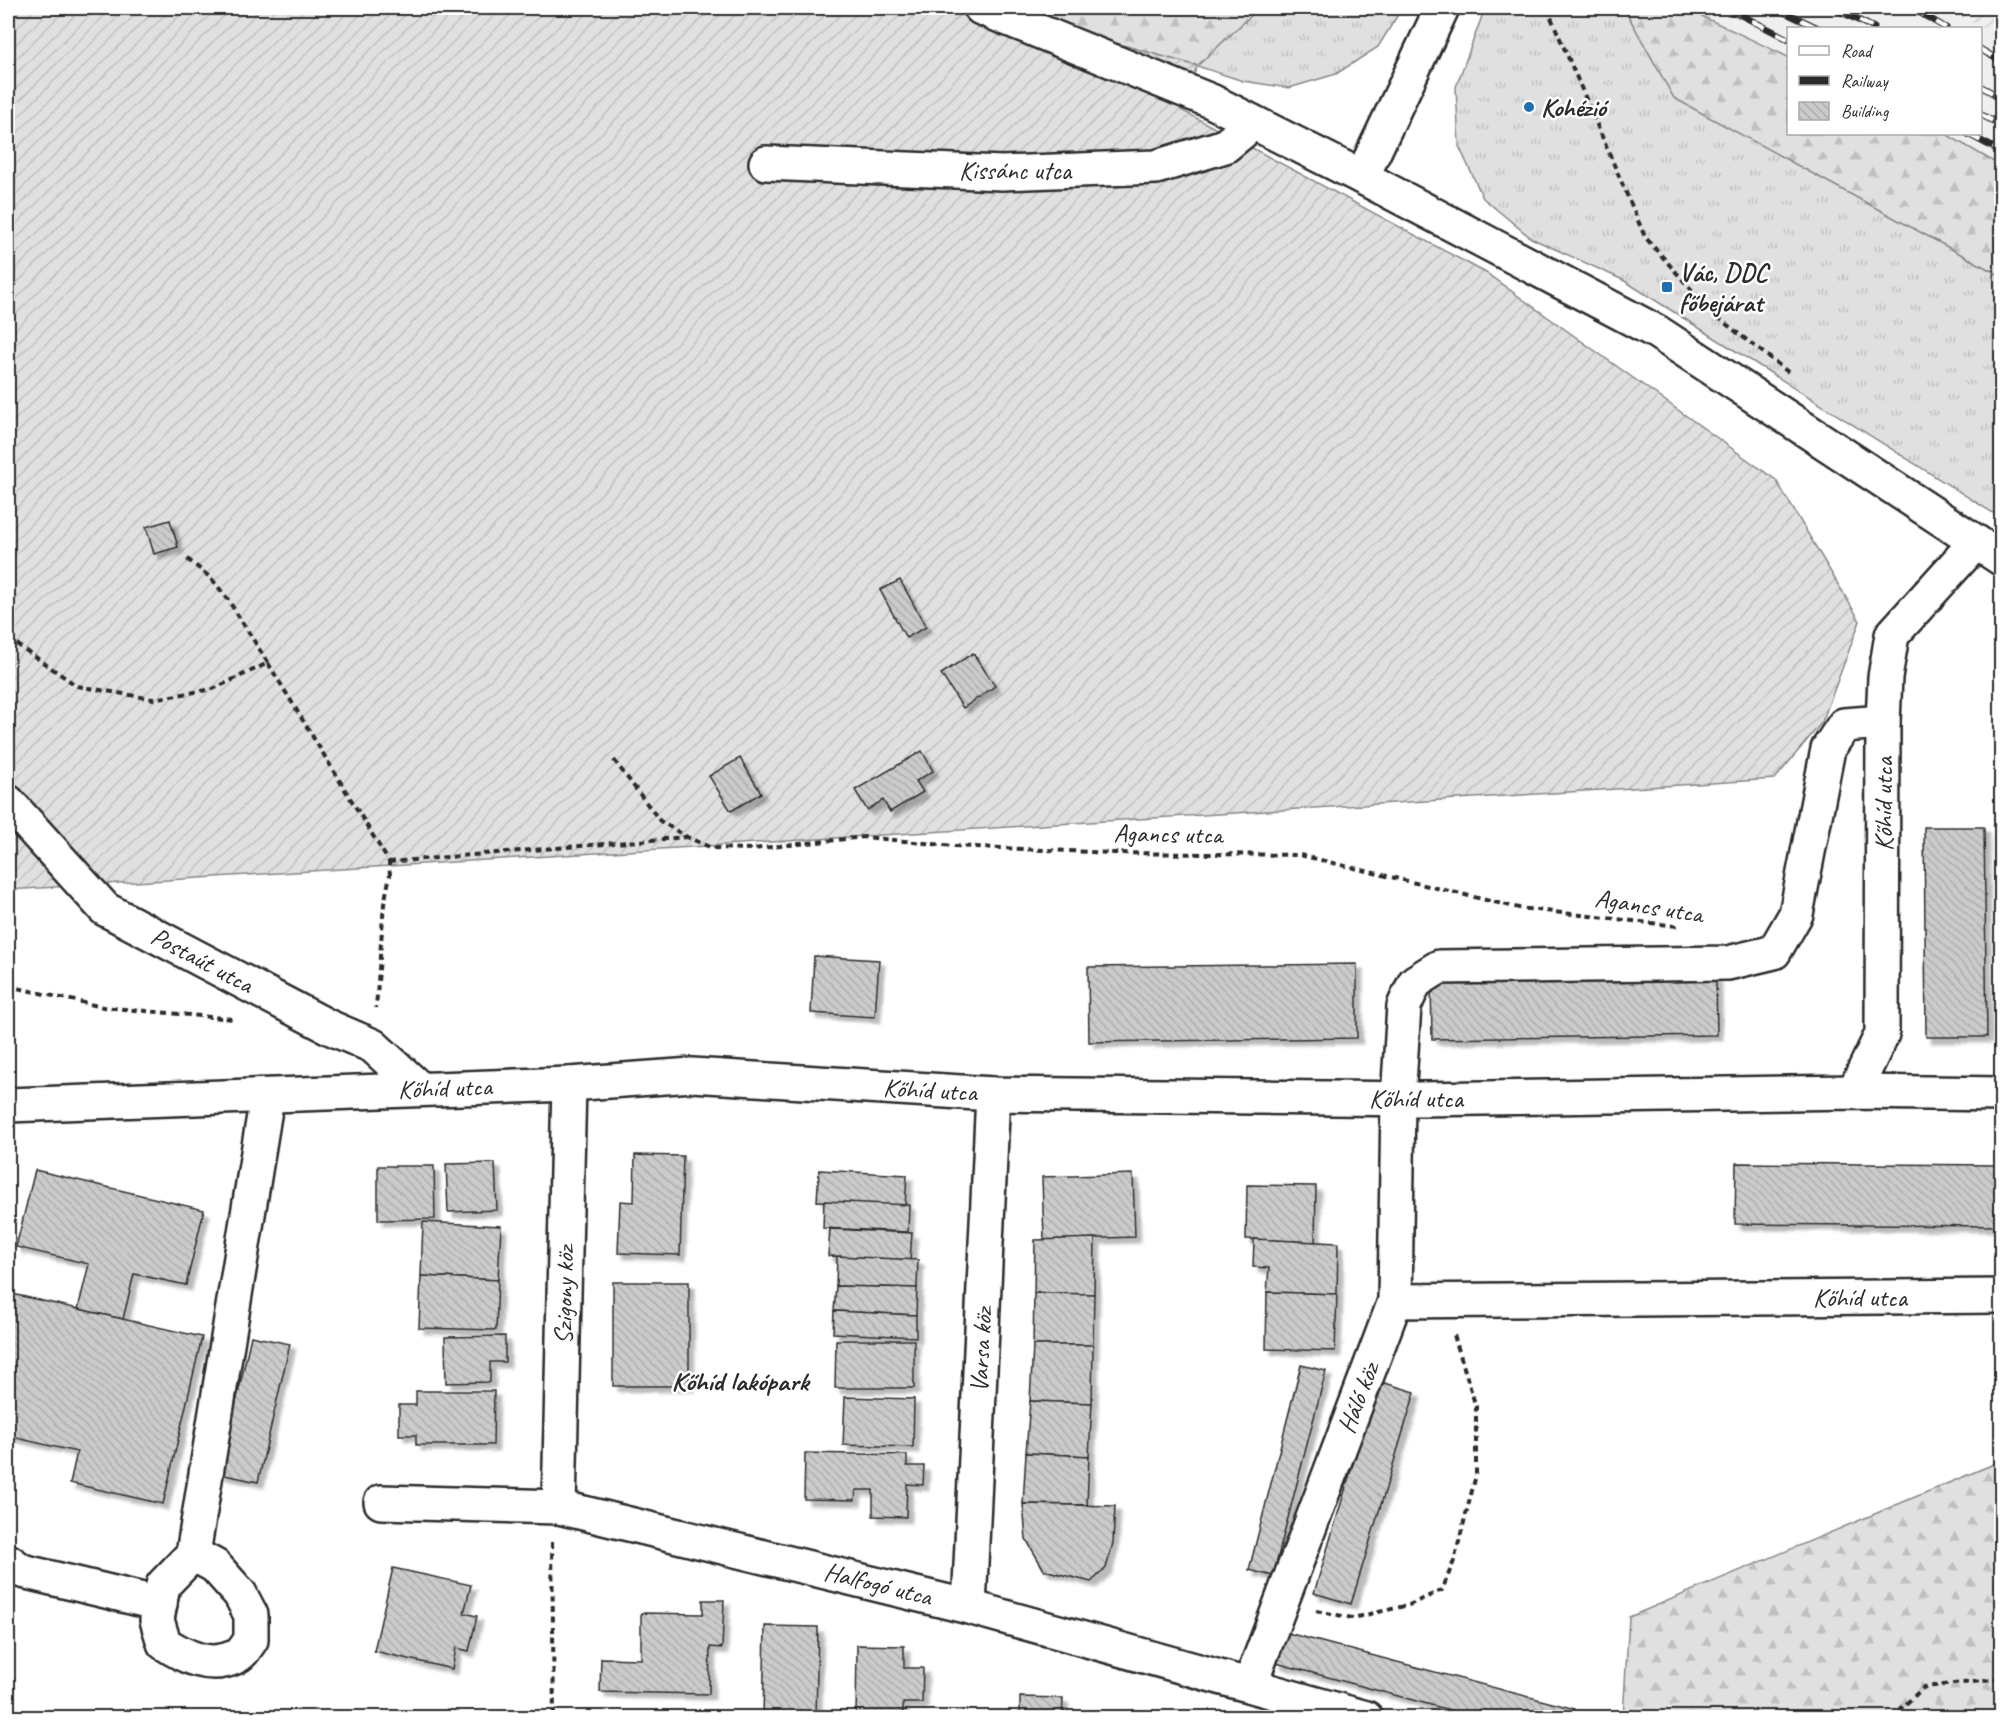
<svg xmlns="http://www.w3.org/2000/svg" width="2009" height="1725" viewBox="0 0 2009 1725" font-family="Caveat,sans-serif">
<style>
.built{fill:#efefef}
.industrial{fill:url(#industrial-furrows)}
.grass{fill:url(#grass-tufts);stroke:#868686;stroke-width:1.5}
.forest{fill:url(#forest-firs);stroke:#868686;stroke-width:1.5}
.garden{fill:url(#garden-furrows);stroke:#868686;stroke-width:1.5}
.building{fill:url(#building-back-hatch);stroke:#2b2b2b;stroke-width:1.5;filter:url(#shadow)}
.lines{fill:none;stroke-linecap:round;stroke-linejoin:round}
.minor-casing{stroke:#2b2b2b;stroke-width:38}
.major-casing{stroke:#2b2b2b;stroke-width:38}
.path{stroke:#2b2b2b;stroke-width:4;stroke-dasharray:6 4.5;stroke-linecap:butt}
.minor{stroke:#fff;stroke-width:33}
.major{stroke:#fff;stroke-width:33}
.rail-casing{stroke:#2b2b2b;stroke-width:7}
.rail{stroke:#fff;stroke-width:4.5;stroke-dasharray:14;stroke-linecap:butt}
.poi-dot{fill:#1f6fb2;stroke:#fff;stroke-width:2}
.labels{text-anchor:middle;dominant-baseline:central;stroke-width:5;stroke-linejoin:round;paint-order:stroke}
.poi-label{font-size:26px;font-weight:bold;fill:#2b2b2b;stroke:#fff;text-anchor:start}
.street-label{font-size:26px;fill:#2b2b2b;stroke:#fff}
.neighbourhood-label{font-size:27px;font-weight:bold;fill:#2b2b2b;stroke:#fff}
</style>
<defs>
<pattern id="industrial-furrows" width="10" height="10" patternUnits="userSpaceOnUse" patternTransform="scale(1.5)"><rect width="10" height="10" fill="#efefef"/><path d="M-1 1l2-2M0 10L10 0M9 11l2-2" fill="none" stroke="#cdcdcd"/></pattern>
<pattern id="grass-tufts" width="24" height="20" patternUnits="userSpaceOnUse" patternTransform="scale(1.5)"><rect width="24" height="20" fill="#e0e0e0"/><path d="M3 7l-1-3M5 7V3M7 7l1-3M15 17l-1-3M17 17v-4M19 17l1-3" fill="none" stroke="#c0c0c0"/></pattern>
<pattern id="forest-firs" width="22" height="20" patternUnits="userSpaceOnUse" patternTransform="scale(1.5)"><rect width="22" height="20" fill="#e0e0e0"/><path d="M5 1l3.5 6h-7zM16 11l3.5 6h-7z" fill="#c0c0c0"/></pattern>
<pattern id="garden-furrows" width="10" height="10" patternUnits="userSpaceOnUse" patternTransform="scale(1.5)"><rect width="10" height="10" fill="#e0e0e0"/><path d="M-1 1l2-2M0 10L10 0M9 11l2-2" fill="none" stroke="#c0c0c0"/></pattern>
<pattern id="building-back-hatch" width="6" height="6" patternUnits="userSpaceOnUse" patternTransform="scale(1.5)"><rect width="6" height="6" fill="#cbcbcb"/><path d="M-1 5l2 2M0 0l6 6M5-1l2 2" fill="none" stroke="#aeaeae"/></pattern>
<filter id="shadow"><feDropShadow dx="5.5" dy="5.5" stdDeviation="1.5" flood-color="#0004"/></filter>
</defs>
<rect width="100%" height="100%" fill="#fff"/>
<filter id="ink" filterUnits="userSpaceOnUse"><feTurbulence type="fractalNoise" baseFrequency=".0167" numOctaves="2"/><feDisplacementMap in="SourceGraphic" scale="12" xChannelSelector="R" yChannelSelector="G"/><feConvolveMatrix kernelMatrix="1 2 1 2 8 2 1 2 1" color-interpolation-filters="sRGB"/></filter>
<g filter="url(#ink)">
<polygon class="built" points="1685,8 1944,8 2001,37 2001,166 1946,134 1980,134 1980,28 1788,28 1788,57"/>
<polygon class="industrial" points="1944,8 1982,8 2001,21 2001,37"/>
<g class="grass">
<polygon points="1259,8 1402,8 1378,47 1336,74 1289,88 1243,81 1197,66"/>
<polygon points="1485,8 1624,8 1674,98 2001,276 2001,518 1623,280 1531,238 1483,198 1459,146 1456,87"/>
</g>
<g class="forest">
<polygon points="990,8 1259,8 1197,66"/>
<polygon points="1624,8 1685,8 1788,57 1788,134 1946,134 2001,166 2001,276 1674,98"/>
<polygon points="2001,1461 2001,1717 1623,1717 1629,1617"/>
</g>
<polygon class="garden" points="8,8 990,8 1197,66 1181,110 1486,273 1776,480 1860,621 1822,722 1775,779 8,890"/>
<g class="building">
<polygon points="170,520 178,547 154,554 146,527"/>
<polygon points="900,580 926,627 906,638 880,590"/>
<polygon points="973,653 995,686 963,708 941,674"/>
<polygon points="922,751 933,771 916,781 923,792 890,812 883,800 867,810 855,790"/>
<polygon points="740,758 761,793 731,811 709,776"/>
<polygon points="1924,827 1984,827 1987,1037 1926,1037"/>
<polygon points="814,956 879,960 875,1017 811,1013"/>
<polygon points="1357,964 1357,1038 1089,1042 1088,967"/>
<polygon points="1716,977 1717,1035 1432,1039 1431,981"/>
<polygon points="635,1155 683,1156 680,1255 618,1253 620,1201 634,1202"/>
<polygon points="495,1163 497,1210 448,1212 446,1164"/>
<polygon points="1736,1163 2002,1165 2002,1226 1735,1224"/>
<polygon points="378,1166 434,1166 435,1219 378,1220"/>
<polygon points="35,1170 204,1210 186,1285 134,1274 123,1319 78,1309 89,1264 16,1247"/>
<polygon points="819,1170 907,1175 905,1206 817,1201"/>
<polygon points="1133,1174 1135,1237 1044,1240 1042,1177"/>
<polygon points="1247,1185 1316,1186 1315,1242 1246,1239"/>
<polygon points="824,1201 909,1205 908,1232 823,1228"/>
<polygon points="423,1222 501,1226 498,1280 421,1276"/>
<polygon points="830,1229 912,1233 910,1260 828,1256"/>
<polygon points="1095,1238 1094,1294 1034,1293 1035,1240"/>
<polygon points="1254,1239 1338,1243 1337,1294 1267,1292 1269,1268 1253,1267"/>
<polygon points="837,1256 918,1260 917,1288 836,1286"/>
<polygon points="421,1276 498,1280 496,1330 419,1328"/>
<rect x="613" y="1282" width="76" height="104"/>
<polygon points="836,1286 917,1288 916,1315 834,1311"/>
<polygon points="1267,1292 1337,1294 1335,1351 1266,1349"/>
<polygon points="8,1293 202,1337 163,1504 70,1483 77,1452 8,1436"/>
<polygon points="1034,1293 1094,1294 1093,1345 1033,1345"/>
<polygon points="834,1311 916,1315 916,1337 833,1333"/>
<polygon points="251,1336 290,1344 258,1482 220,1474"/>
<polygon points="505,1336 505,1362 490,1362 490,1382 446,1383 445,1337"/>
<polygon points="836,1340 914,1340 914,1388 835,1388"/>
<polygon points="1033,1345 1093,1345 1092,1403 1030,1401"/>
<polygon points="1301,1365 1326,1371 1273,1576 1249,1570"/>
<polygon points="1378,1381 1415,1392 1351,1604 1314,1593"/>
<polygon points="416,1391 494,1391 493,1445 416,1445 416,1435 399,1435 399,1405 416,1405"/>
<polygon points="845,1397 914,1399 913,1447 843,1445"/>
<polygon points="1030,1401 1092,1403 1089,1456 1026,1453"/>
<polygon points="805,1453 907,1455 907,1466 924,1466 923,1485 907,1484 906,1517 873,1516 873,1490 856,1490 855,1500 804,1499"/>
<polygon points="1026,1453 1089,1456 1087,1505 1023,1504"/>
<polygon points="1023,1504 1115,1506 1113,1543 1106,1568 1091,1582 1044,1570 1026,1539"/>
<polygon points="393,1568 471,1585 464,1613 477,1616 469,1651 456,1648 452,1669 374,1651"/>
<polygon points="703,1600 724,1600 722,1648 710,1647 709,1694 600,1692 601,1658 641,1659 641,1613 703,1614"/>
<polygon points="765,1626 818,1627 816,1718 763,1718"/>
<polygon points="1284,1632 1575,1709 1573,1718 1479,1718 1276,1663"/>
<polygon points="857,1645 904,1646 904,1668 923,1668 922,1703 903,1703 903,1718 856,1718"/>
<polygon points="1020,1697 1063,1698 1062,1718 1020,1718"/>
</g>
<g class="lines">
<g class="minor-casing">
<g id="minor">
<polyline points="766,163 1002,173 1156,167 1225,146 1253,123"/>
<polyline points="1362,177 1442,8"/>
<polyline points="8,802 105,909 329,1027 373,1046 420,1089"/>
<polyline points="1854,1092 1882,1034 1883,722 1885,677 1892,635 1976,542"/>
<polyline points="8,1105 569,1084 692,1075 993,1094 1419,1099 1854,1092 2002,1094"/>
<polyline points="1395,1301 2002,1296"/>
<polyline points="381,1502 559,1507 969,1607 1366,1718"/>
<polyline points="559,1507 569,1084"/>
<path d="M193,1554L215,1566L240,1594L251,1615V1640C247,1645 242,1655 235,1657C210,1669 185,1657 164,1643L157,1620L163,1585L193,1554L267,1097"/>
<polyline points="8,1561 22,1571 160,1604"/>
<polyline points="969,1607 993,1094"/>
<polyline points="1250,1685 1395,1301 1398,1099 1404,1006 1415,982 1439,967 1728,963 1774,952 1796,914 1828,749 1844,725 1883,722"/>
</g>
</g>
<g class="major-casing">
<polyline id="major" points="981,8 1211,101 1362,177 1657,332 2002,559"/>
</g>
<g class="path">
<polyline points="1547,8 1645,237 1712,313 1788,372"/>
<polyline points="8,638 77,686 153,699 213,689 268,663 227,598 211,578 186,558"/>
<polyline points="268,663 389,862 390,875 384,904 376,1008"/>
<polyline points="614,760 660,821 687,837 712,848 752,849 864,837 954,846 1114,853 1300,855 1519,908 1677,926"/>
<polyline points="389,862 687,837"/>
<polyline points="8,986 103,1007 233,1019"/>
<polyline points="552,1542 554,1718"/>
<polyline points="1316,1611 1353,1618 1409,1605 1442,1590 1454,1561 1476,1475 1476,1407 1454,1335"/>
<polyline points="1891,1718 1924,1687 2002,1679"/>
</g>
<use href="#minor" class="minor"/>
<use href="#major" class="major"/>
<g class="rail-casing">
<g id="rail">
<polyline points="1727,8 1788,39"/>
<polyline points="1776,8 1818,28"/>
<polyline points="1834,8 1874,28"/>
<polyline points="1912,8 1946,28"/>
<polyline points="1980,49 2002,62"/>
<polyline points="1980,86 2002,98"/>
<polyline points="1980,114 2002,126"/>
<polyline points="1968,134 2002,152"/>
</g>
</g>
<use href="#rail" class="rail"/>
</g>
</g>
<g class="poi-dot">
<circle cx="1529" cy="107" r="6"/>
<rect x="1661" y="281" width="12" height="12" rx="3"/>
</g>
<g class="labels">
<g class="poi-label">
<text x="1541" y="107">Kohézió</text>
<text x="1679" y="272">Vác, DDC<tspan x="1679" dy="30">főbejárat</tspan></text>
</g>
<g class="street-label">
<text x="1015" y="170">Kissánc utca</text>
<text transform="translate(1883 804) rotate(-90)">Kőhíd utca</text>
<text transform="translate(1168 834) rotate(1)">Agancs utca</text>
<text transform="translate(1649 906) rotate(9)">Agancs utca</text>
<text transform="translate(202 960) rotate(28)">Postaút utca</text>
<text transform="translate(445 1088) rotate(-2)">Kőhíd utca</text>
<text transform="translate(930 1090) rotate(3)">Kőhíd utca</text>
<text x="1416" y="1098">Kőhíd utca</text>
<text transform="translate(564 1295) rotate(-89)">Szigony köz</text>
<text x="1860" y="1297">Kőhíd utca</text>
<text transform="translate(981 1350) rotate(-87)">Varsa köz</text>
<text transform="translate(1358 1398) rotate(-69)">Háló köz</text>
<text transform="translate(878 1584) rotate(14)">Halfogó utca</text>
</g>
<g class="neighbourhood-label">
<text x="740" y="1381">Kőhíd lakópark</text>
</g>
</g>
<rect width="2009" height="1725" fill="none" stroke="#fff" stroke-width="30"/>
<rect x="15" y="15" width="1979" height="1695" fill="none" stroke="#2b2b2b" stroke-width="2" filter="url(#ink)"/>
<rect x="1787" y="27" width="195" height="108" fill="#ffffff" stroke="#aaaaaa" stroke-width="1.5"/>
<rect x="1799" y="46" width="30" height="9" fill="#ffffff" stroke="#aaaaaa" stroke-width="1.5"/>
<text x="1841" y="57" font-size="18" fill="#2b2b2b">Road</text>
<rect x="1799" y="76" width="30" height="9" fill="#2b2b2b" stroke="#aaaaaa" stroke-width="1.5"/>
<text x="1841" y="87" font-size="18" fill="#2b2b2b">Railway</text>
<rect x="1799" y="102" width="30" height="18" fill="url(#building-back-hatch)" stroke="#aaaaaa" stroke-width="1.5"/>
<text x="1841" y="117" font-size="18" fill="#2b2b2b">Building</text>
</svg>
